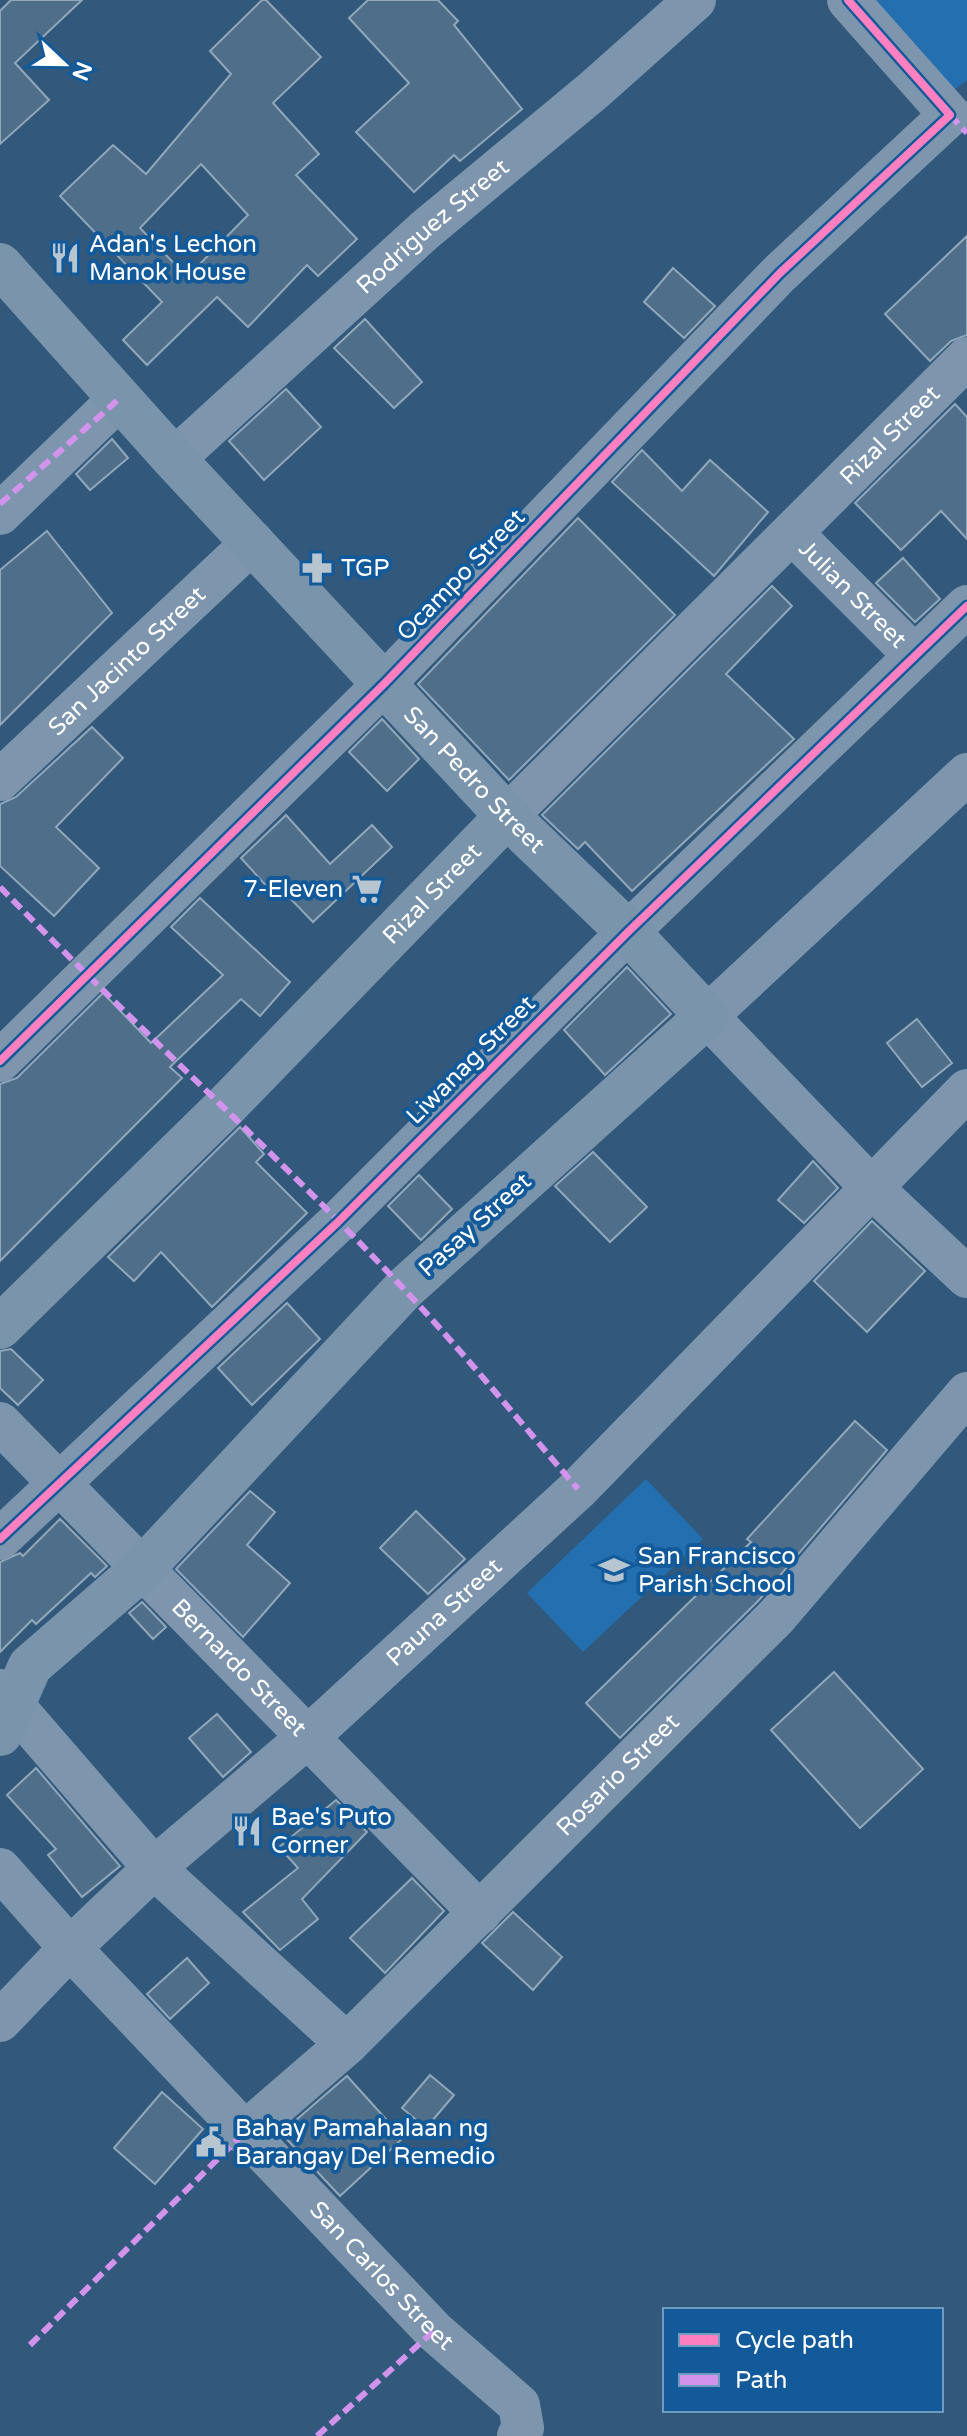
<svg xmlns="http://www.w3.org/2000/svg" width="967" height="2436" viewBox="0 0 967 2436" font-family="'Varela Round',sans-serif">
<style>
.green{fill:#246faf}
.building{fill:#4f6e8a;stroke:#91a7ba;stroke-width:2;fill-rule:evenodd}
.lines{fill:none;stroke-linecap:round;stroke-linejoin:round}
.minor{stroke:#7d95ad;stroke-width:42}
.major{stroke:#7a94ab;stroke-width:44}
.quiet{stroke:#d193ec;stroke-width:6;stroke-dasharray:12 6;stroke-linecap:butt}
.cycleway-casing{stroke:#135a9a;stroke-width:13}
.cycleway{stroke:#ff80c0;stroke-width:8}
.labels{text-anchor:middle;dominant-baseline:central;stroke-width:8;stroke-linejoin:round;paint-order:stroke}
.street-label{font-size:24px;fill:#fff;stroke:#135a9a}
.poi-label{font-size:24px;fill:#fff;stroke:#135a9a;text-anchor:start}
</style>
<rect width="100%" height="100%" fill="#32597b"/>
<g class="green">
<polygon points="859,0 967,0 967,80 945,97"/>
<polygon points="646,1479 703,1539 583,1652 527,1593"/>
</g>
<g class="building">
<polygon points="11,0 82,0 15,63 49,100 0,144 0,11"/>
<path d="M262,0H266L321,57L273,103L319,154L296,175L357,239L318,276L307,265L248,327L217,297L147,365L123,340L162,302L60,196L113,145L146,174L231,74L210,51ZM201,164L248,215L187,277L140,228Z"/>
<polygon points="368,0 438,0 458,21 454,25 522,109 460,161 454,155 414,192 356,132 409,83 349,18"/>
<polygon points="967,236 967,335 951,341 930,361 885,314"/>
<polygon points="673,268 715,306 684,338 644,302"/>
<polygon points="365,319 422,382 394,408 334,348"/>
<polygon points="286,389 321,427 264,480 229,441"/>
<polygon points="955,404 967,417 967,539 941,511 901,550 855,503"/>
<polygon points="112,439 128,458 90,490 76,474"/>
<polygon points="642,450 682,491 710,460 768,512 714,576 612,482"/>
<polygon points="578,518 675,615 509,780 418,684"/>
<polygon points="47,531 112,613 0,725 0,570"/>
<polygon points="903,558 940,599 915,622 876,583"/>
<polygon points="772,586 792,606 726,674 794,739 632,891 585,842 578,849 542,815"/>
<polygon points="382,719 419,759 387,791 349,752"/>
<polygon points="92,727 123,758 56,827 99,868 54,916 0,866 0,804 16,797"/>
<polygon points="286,815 330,864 372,825 392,847 313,922 286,894 279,900 241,858"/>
<polygon points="200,898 290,982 260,1016 241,999 170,1067 182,1078 0,1261 0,1084 17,1078 103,993 151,1043 223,975 171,927"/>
<polygon points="627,967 671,1014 605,1075 564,1030"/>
<polygon points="917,1019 952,1063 922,1087 887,1043"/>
<polygon points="240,1127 264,1154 256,1162 307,1213 212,1307 161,1252 134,1281 108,1257"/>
<polygon points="593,1152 647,1207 610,1242 555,1186"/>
<polygon points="813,1161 838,1188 804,1223 778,1200"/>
<polygon points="419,1175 452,1209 421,1240 388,1206"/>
<polygon points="872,1221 925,1271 867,1332 814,1281"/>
<polygon points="287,1303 320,1339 252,1405 218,1368"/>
<polygon points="11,1349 43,1380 18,1405 0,1388 0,1351"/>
<polygon points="855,1421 887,1450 759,1600 620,1738 586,1703 751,1542 747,1539"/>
<polygon points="250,1491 275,1512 247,1545 290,1583 243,1637 176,1569"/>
<polygon points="416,1511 465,1559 428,1594 380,1548"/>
<polygon points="60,1519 107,1566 95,1577 91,1573 36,1624 32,1620 0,1652 0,1562 20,1553 23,1556"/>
<polygon points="142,1602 166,1627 153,1639 129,1613"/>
<polygon points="834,1672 923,1769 860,1828 771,1730"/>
<polygon points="217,1714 251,1752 223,1777 189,1738"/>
<polygon points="36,1768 120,1866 82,1897 48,1855 56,1849 7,1795"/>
<polygon points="336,1800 367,1832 302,1899 318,1919 280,1950 243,1912 298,1868 279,1847"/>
<polygon points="412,1878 444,1911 385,1973 350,1938"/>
<polygon points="513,1912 562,1957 533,1990 482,1943"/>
<polygon points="187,1958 209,1983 170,2019 147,1994"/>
<polygon points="430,2075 454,2095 426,2128 402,2108"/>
<polygon points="347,2076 403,2138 340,2196 281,2133"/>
<polygon points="162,2092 203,2129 155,2184 114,2148"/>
</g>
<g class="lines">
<g class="minor">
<path id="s1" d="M174,459L425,230L594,90L695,0"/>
<polyline points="0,514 119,399"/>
<path id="s2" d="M792,533L915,656"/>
<polyline points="967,774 707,1016 871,1187 967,1277"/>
<path id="s3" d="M0,780L253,542"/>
<path id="s4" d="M507,816L967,358"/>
<polyline points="0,1061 385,683 780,273 950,115 848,0"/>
<path id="s5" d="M0,1423L480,1913"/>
<polyline points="0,1539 338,1222 628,932 967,606"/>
<polyline points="0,1690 154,1868 347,2044"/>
<path id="s6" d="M0,1869L70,1948L434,2331L519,2405L523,2428L518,2436"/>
<path id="s7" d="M0,2021L70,1948L154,1868L309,1736L578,1489L967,1090"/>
<path id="s8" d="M244,2133L347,2044L777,1616L967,1393"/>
</g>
<g class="major">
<path id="s9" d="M0,265L174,459L507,816L628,932L707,1016L404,1289L143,1568L30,1666L0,1734"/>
<path id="s10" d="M0,1327L225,1107L507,816"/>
</g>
<g class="quiet">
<polyline points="950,115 967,133"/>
<polyline points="0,504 119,399"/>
<path d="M0,887C132,1023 273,1150 403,1288C464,1353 520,1422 578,1489"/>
<polyline points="30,2345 244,2133"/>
<polyline points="317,2436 434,2331"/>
</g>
<g class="cycleway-casing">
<g id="cycleway">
<polyline points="0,1061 385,683 780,273 950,115 848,0"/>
<polyline points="0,1539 338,1222 628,932 967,606"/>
</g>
</g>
<use href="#cycleway" class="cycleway"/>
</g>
<defs>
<g id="restaurant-bare" transform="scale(2.4)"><path d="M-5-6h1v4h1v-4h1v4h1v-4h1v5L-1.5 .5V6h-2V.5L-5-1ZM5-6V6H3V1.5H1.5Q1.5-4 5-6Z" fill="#b7c5d1" stroke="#135a9a" stroke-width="2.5" paint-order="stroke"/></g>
<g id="pharmacy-bare" transform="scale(2.4)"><path d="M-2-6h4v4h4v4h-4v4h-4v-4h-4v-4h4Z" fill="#b7c5d1" stroke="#135a9a" stroke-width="2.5" paint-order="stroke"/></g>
<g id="supermarket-bare" transform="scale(2.4)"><path d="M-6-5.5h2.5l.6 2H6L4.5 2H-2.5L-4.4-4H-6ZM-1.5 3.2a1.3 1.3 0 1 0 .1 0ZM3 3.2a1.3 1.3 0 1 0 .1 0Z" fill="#b7c5d1" stroke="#135a9a" stroke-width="2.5" paint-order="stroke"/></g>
<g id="school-bare" transform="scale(2.4)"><path d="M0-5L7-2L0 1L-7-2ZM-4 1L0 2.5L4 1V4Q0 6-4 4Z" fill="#b7c5d1" stroke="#135a9a" stroke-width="2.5" paint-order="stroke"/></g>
<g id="civic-bare" transform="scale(2.4)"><path d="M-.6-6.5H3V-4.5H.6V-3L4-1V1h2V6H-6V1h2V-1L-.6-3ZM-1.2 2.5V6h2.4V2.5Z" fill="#b7c5d1" stroke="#135a9a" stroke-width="2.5" paint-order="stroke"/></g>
</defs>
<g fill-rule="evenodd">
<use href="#restaurant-bare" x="65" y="258"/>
<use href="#pharmacy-bare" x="317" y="568"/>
<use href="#supermarket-bare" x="367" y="889"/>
<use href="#school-bare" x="614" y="1570"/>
<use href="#restaurant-bare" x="247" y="1831"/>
<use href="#civic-bare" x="211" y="2142"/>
</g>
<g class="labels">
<g class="street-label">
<text stroke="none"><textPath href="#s1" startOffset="348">Rodriguez Street</textPath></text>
<text stroke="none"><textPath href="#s4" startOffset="540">Rizal Street</textPath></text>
<text transform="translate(461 575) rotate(-46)">Ocampo Street</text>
<text stroke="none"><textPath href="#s2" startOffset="86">Julian Street</textPath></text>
<text stroke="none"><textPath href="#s3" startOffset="174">San Jacinto Street</textPath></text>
<text stroke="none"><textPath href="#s9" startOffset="700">San Pedro Street</textPath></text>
<text stroke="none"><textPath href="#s10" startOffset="612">Rizal Street</textPath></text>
<text transform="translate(471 1060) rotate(-45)">Liwanag Street</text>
<text transform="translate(475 1225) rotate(-42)">Pasay Street</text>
<text stroke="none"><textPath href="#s7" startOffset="604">Pauna Street</textPath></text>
<text stroke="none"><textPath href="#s5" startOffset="342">Bernardo Street</textPath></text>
<text stroke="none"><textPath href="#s8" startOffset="518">Rosario Street</textPath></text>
<text stroke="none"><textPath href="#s6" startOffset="558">San Carlos Street</textPath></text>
</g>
<g class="poi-label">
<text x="89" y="244">Adan's Lechon<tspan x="89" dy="28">Manok House</tspan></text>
<text x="341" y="568">TGP</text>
<text x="343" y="889" text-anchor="end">7-Eleven</text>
<text x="638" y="1556">San Francisco<tspan x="638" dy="28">Parish School</tspan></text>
<text x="271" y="1817">Bae's Puto<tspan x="271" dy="28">Corner</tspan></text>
<text x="235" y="2128">Bahay Pamahalaan ng<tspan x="235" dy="28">Barangay Del Remedio</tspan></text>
</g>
</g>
<rect x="663" y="2308" width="280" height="104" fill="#135a9a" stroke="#719cc2" stroke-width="2"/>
<rect x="679" y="2334" width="40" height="12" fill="#ff80c0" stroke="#719cc2" stroke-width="2"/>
<text x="735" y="2348" font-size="24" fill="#ffffff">Cycle path</text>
<rect x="679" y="2374" width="40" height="12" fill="#d193ec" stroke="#719cc2" stroke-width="2"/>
<text x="735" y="2388" font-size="24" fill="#ffffff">Path</text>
<g transform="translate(64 64) rotate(112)" stroke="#135a9a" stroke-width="6" paint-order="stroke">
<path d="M0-6L14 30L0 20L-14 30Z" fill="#ffffff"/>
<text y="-12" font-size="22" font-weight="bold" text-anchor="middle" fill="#ffffff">N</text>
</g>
</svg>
